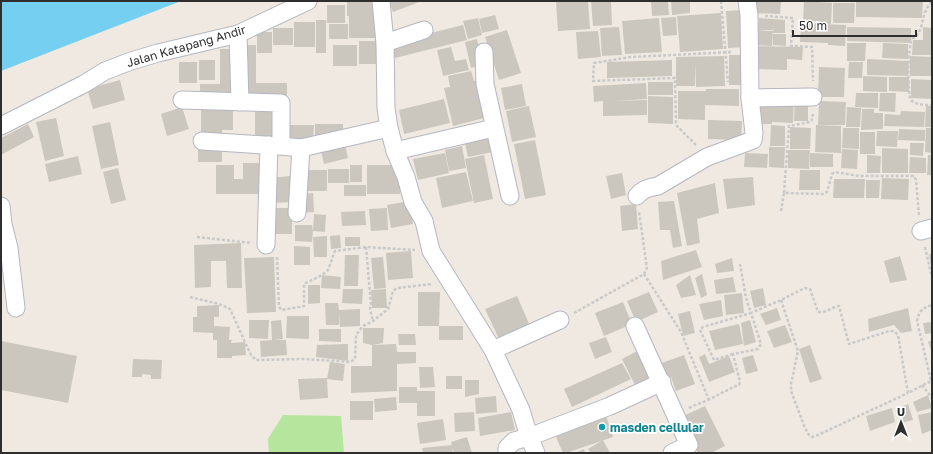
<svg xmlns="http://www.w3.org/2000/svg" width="933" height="454" viewBox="0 0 933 454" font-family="'Golos Text',sans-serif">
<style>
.green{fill:#b6e59e}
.water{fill:#75cff0}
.building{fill:#cbc7bf}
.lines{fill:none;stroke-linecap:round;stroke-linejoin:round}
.minor-casing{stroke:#b4b7c1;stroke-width:19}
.path{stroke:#c9c9c9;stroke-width:2.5;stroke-dasharray:3 2;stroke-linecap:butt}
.minor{stroke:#fff;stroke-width:17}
.culture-dot{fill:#0f9aa8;stroke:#fff;stroke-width:1.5}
.labels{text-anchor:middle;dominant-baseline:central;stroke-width:3.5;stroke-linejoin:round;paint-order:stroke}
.street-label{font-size:12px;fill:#2e2e2e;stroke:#fff}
.culture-label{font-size:12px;font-weight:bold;fill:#0d838f;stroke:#fff;text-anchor:start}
</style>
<rect width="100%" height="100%" fill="#efe9e1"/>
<polygon class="green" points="283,415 341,416 344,453 269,453 268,439"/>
<polygon class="water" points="1,1 181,1 1,71"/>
<g class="building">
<rect x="347" y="1" width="33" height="15"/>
<polygon points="389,1 422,1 393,12"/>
<polygon points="573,1 588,1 590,29 558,31 556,2"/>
<polygon points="591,1 611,1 612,25 593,26"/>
<polygon points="651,1 668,1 669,15 652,16"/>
<polygon points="671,1 690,1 690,13 672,15"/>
<polygon points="754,1 781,1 780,14 754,13"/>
<polygon points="804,1 819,1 819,2 832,3 831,24 819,23 819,21 803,21"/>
<polygon points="856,1 923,1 922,18 856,17"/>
<polygon points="833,3 855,3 854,23 833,23"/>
<rect x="327" y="5" width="18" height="18"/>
<polygon points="743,10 746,47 728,48 726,11"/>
<polygon points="721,13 723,49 680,52 677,16"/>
<polygon points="495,15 499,29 482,33 479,19"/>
<rect x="349" y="16" width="30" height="22"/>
<polygon points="676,17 677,35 663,36 661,18"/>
<polygon points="478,18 482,35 468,39 463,21"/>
<polygon points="659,18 662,52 625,54 622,21"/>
<polygon points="759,18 785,20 785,33 773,33 774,24 773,30 758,30"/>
<rect x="316" y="20" width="10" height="33"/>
<rect x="294" y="22" width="21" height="25"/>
<polygon points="801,23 846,25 845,46 828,45 828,43 800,42"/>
<rect x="329" y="24" width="19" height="15"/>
<polygon points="463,25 467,40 395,58 391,43"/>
<polygon points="619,27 622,55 602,56 600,28"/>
<polygon points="847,27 911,28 911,43 847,41"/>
<polygon points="923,27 932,28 932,55 912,55 913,40 923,40"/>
<rect x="273" y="28" width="20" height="17"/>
<polygon points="507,30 521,73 499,80 485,37"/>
<polygon points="752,30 773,31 772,46 751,45"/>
<polygon points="598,31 601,57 578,59 576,32"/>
<rect x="257" y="32" width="15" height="21"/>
<polygon points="773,34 786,34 786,46 773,45"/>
<polygon points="477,39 484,65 471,68 465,42"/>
<rect x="359" y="41" width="19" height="23"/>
<polygon points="847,43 866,43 865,61 847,61"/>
<polygon points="883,43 908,44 908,59 882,58"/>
<polygon points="241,45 256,45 256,83 287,83 287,99 243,99"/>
<rect x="333" y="45" width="24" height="21"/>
<polygon points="751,46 803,47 802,60 787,59 787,70 751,69"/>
<polygon points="451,47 455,61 466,59 469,70 443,76 437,50"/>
<polygon points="220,49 236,49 236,96 200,96 200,84 220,84"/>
<rect x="729" y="55" width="16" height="30"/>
<polygon points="724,56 725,86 696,87 695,60 695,86 676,86 676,57"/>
<polygon points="910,56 932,57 932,76 910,76"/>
<polygon points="867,59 909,61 908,76 867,75"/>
<rect x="199" y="60" width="16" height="20"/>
<polygon points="672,60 672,76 607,78 607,62"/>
<rect x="179" y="62" width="18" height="21"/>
<polygon points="849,62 863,62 862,78 848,78"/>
<polygon points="819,67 845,68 844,97 818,97"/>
<polygon points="471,71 474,81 478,80 488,117 453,126 444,88 450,87 448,76"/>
<polygon points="863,76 887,77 887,92 863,91"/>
<polygon points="889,77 909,77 909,92 889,91"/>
<polygon points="911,79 932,80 932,99 911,98"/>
<polygon points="120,80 125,100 93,109 87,89"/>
<rect x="648" y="82" width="25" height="13"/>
<polygon points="646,83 647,99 613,101 647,100 647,115 603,116 603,101 594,102 593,86"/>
<polygon points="522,84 526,106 505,110 501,88"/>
<polygon points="706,89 739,89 739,106 705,105 705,120 678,119 678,91 706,91"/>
<polygon points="856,93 878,93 878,108 855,107"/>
<polygon points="880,93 896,93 895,112 879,111"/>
<polygon points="648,96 673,97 673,124 648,123"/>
<polygon points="756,98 794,100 793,123 772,122 772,124 756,124"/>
<polygon points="444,99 450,123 404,134 399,110"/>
<polygon points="795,99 808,100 808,121 794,121"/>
<polygon points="819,101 846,102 845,125 818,125"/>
<polygon points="201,106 233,106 233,130 222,130 222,135 201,135"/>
<polygon points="529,106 536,137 512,142 506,111"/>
<polygon points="926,106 932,106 932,127 925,127"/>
<polygon points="182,107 189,129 167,136 161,114"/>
<polygon points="847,107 861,108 860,127 846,127"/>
<polygon points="862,109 874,109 874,113 883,113 883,129 861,130"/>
<polygon points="901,111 925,112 924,127 884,126 885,114 900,115"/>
<rect x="255" y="112" width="21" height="27"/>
<polygon points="56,118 64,156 45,161 36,122"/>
<polygon points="708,120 742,121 741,140 708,139"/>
<polygon points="110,122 119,165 101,169 92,126"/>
<polygon points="28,124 34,137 1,155 1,138"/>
<rect x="315" y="124" width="28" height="12"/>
<polygon points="287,125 314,125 313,144 287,144"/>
<polygon points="771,125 785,126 785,146 770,146"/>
<polygon points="816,125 841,126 841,153 815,152"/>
<polygon points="790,127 811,128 810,149 790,149"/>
<polygon points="843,128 859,128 859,149 842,148"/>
<polygon points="926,128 932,128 932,153 925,152"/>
<polygon points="899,129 925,130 925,141 898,140"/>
<polygon points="877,131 898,131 897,147 876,146"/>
<rect x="860" y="132" width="15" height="22"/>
<polygon points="489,133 493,152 468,157 464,139"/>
<polygon points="535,140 546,195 525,199 514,144"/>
<polygon points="910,143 924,143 923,156 910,155"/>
<polygon points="345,144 348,158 324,164 321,151"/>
<rect x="198" y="146" width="24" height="16"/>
<polygon points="462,146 466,168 449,171 445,150"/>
<polygon points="769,147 785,147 784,168 769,167"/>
<polygon points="882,148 908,149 908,173 882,173"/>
<polygon points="842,149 858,150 857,169 841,168"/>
<polygon points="788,150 810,150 809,169 788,168"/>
<polygon points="445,153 449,173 418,180 413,159"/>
<polygon points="745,153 768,154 767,168 744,167"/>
<polygon points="810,153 833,154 833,167 810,167"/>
<polygon points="484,155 493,199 474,203 465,159"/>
<polygon points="867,155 881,156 880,173 867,173"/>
<polygon points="928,155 932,155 932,175 927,175"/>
<polygon points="78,156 82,174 49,182 45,164"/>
<polygon points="910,157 926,158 926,173 909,173"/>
<polygon points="243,163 262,163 262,194 216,194 216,165 234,165 234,179 243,179"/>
<rect x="350" y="165" width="12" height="17"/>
<rect x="367" y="165" width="33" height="29"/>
<polygon points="118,168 126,200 111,204 103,172"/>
<rect x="328" y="169" width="21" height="14"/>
<rect x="301" y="170" width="26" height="21"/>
<polygon points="800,170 820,170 820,190 799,190"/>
<polygon points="466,172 473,201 442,208 436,178"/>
<polygon points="622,173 626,195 611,199 606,176"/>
<polygon points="290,176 293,202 271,203 269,178"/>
<polygon points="753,177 755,205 727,209 723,179"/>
<polygon points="882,178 909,179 908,200 881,199"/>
<polygon points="834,179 865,179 864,198 833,198"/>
<polygon points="866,180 880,180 879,198 866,198"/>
<polygon points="715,183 719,213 697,219 700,243 687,246 677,193"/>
<rect x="344" y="185" width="22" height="11"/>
<polygon points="313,193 314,212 302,213 301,194"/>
<polygon points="409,201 413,224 391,228 387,205"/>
<polygon points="674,201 682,246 673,248 670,230 660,230 658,202"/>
<polygon points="636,204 638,229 622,231 620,206"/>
<polygon points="272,208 292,208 292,234 271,234"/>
<polygon points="387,208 388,230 371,231 369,209"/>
<polygon points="365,211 366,225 342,226 341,212"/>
<polygon points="314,214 326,215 325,232 313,231 312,242 295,241 295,225 312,225 313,231"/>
<polygon points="340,235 341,248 331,249 330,236"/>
<polygon points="327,236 327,257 314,257 313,237"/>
<rect x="345" y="237" width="15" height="9"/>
<polygon points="241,243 242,288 227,288 226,261 211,261 211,287 195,288 194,245"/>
<polygon points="294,246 310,247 310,265 294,265"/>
<polygon points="696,250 702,267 663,280 661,261"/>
<polygon points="411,251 413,278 388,280 386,253"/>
<polygon points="929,254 932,254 932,267 931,267"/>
<polygon points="345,255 359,255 358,286 344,286"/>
<polygon points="900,256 907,280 890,283 884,261"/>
<polygon points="274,257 276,312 247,313 244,258"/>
<polygon points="383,257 386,288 374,289 371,258"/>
<polygon points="732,258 734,271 717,273 715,264"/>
<polygon points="702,274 707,295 701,298 695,278"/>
<polygon points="322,275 341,277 340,289 321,288"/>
<polygon points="690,275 696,295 681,298 676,285"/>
<polygon points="733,277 736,292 716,294 714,280"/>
<polygon points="308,285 320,285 320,303 308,304"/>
<polygon points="763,288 766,305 754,308 750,291"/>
<polygon points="343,289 363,289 362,304 342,303"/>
<polygon points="386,289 387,308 372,308 371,290"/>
<polygon points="418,292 440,292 439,326 418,326"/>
<polygon points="649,292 658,312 636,322 627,301"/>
<polygon points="742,293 744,313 726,315 724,295"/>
<polygon points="517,296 530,326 499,339 485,309"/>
<polygon points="721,300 723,316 704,320 699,304"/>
<polygon points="623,302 632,324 604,336 595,313"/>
<polygon points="325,303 338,303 339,310 360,309 360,326 340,327 339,314 339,325 326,325"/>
<polygon points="219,305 219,317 214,317 214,326 230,327 229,340 232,340 231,343 245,342 246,355 232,356 232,358 217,358 217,340 213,340 213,333 193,332 193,317 197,317 197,306"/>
<polygon points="777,308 781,320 766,325 760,314"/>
<polygon points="908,308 912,331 901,333 894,325 869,332 868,319"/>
<polygon points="690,311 695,333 683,336 678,314"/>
<polygon points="287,316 309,316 309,339 286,338"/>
<polygon points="249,320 269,320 268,339 249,338"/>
<polygon points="281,320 283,339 274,340 286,340 287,355 261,357 260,341 272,340 271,321"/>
<polygon points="750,320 756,342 744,346 741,323"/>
<polygon points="932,322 932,333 925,334 923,323"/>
<polygon points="739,324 743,344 715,350 709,331"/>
<polygon points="785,325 792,342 774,348 767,331"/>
<rect x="439" y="326" width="24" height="14"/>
<polygon points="363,328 384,328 383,343 372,345 396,344 397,352 416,352 416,363 397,364 397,391 351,393 351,366 372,366 372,345 363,343"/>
<polygon points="319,329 341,329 341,342 319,341"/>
<polygon points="398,334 415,334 416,345 399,345"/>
<polygon points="606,337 612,352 595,359 589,343"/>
<polygon points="932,340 932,349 931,350 928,342"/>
<polygon points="1,341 77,356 68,403 1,390"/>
<polygon points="348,344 348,361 316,357 317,345"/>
<polygon points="810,345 822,379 810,383 799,349"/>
<polygon points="643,348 656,377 636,387 622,359"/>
<polygon points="705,354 709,364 729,356 735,372 709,382 699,357"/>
<polygon points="684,355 695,384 676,391 671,377 664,379 659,364"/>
<polygon points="753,355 758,371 746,374 742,358"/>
<polygon points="133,359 162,360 161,379 151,379 151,375 142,374 142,377 132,377"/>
<polygon points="330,362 345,364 343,381 327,379"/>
<polygon points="622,363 631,379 572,407 564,389"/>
<polygon points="419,367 433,367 435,387 420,388"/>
<rect x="446" y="376" width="16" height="13"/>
<polygon points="327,378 328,398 300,400 298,379"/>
<polygon points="465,380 479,380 479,394 465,397"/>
<polygon points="399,387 417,387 417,391 435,391 435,416 417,416 417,403 399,403"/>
<polygon points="928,395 932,408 917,412 913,402"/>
<polygon points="496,396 497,412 476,414 475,398"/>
<polygon points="396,397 397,410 375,412 374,399"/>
<rect x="350" y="401" width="23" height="19"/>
<polygon points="908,404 913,420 901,423 897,409"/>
<polygon points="705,406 725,446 711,453 698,453 681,417"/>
<polygon points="892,408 895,422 870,431 866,416"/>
<polygon points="474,412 475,431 455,432 454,413"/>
<polygon points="511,412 515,430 480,436 478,418"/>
<polygon points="605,412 613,437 566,453 563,453 553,430"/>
<polygon points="932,412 932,430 922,434 918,415"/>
<polygon points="443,419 446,440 420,444 417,423"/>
<polygon points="467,437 472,453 454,453 452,447 453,453 423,453 422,448 452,445 451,442"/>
<polygon points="603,440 610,453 591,453 588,449"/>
<polygon points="584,449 585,453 575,453"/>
</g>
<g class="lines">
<g class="minor-casing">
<g id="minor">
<polyline points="381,1 385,43 386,108 389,128 395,151 406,177 413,202 424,221 431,251 493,350 521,410 529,437 536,453"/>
<polyline points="238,34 240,102"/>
<polyline points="385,43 424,30"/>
<polyline points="484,52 485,84 510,196"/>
<polyline points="750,98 813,97"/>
<polyline points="182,100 281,103 281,146 301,148 389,128"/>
<polyline points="1,126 84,84 105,71 131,61 158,53 238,34 308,1"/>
<polyline points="202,141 279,146"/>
<polyline points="395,151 494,128"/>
<path d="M637,196C642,189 650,187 658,186L707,157L753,140L754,133L750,98L749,15L747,1"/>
<polyline points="1,206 3,224 9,248 16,308"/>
<polyline points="297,213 301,148"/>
<polyline points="921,231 932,228"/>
<polyline points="266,245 269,145"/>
<polyline points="635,326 689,445 672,453"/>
<polyline points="493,350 560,320"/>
<polyline points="507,453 507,448 514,441 529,437 610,406 662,382"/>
</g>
</g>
<g class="path">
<polyline points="721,1 728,82"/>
<path d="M932,2C920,14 925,25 917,35C916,37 913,37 912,39C908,45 907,95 911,100C915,105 926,105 932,105"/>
<polyline points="765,16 793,18 791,46 812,47 813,81"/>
<polyline points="696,145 676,125 675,78 593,81 594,63 631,57 733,52"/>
<polyline points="784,193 789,126 810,122 812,120 813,114"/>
<polyline points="781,211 784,193 823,194 827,192 832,174 835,172 859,176 914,176 916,180 919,215"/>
<polyline points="197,237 251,243"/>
<polyline points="366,247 371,305 370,309 373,321"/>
<polyline points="925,247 932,278"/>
<polyline points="277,257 279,306 281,310 304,306 304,284 322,275 328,270 335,251 366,247 415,250"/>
<polyline points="644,274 681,332 709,400"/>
<polyline points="190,297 219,304 230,309 251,355 256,360 305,359 350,362 355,359 356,335 363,326 373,321 388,309 393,291 397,288 432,284"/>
<polyline points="781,300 798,351 791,384 791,391 805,428 809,435 812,437 818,435 908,393"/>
<polyline points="574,313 644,274 647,268 639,212"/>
<polyline points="733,354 714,360 700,330 703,327 751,313 746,298 740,264"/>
<polyline points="922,385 932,398"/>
<path d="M689,408C696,404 703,403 710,399C720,394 728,389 739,385L740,382L733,354L758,349L761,344L751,313L781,300L805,288L810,289L818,312C826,313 832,307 839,306L849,344L889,331H894L898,335L908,393L931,381L917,321C919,311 922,308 932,305"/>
</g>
<use href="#minor" class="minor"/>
</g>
<circle class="culture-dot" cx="602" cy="427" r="4"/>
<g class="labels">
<g class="street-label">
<text transform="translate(186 46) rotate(-16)">Jalan Katapang Andir</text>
</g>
<g class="culture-label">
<text x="610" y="427">masden cellular</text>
</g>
</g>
<rect width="933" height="454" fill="none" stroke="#2e2e2e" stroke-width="4"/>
<g transform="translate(901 422)" stroke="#ffffff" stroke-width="3" paint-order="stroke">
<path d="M0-3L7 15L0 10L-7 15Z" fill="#2e2e2e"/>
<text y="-6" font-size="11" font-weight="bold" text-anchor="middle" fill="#2e2e2e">U</text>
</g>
<path d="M793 30v6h123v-6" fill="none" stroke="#2e2e2e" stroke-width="2"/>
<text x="799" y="30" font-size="12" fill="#2e2e2e" stroke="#ffffff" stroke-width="3" paint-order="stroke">50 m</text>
</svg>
